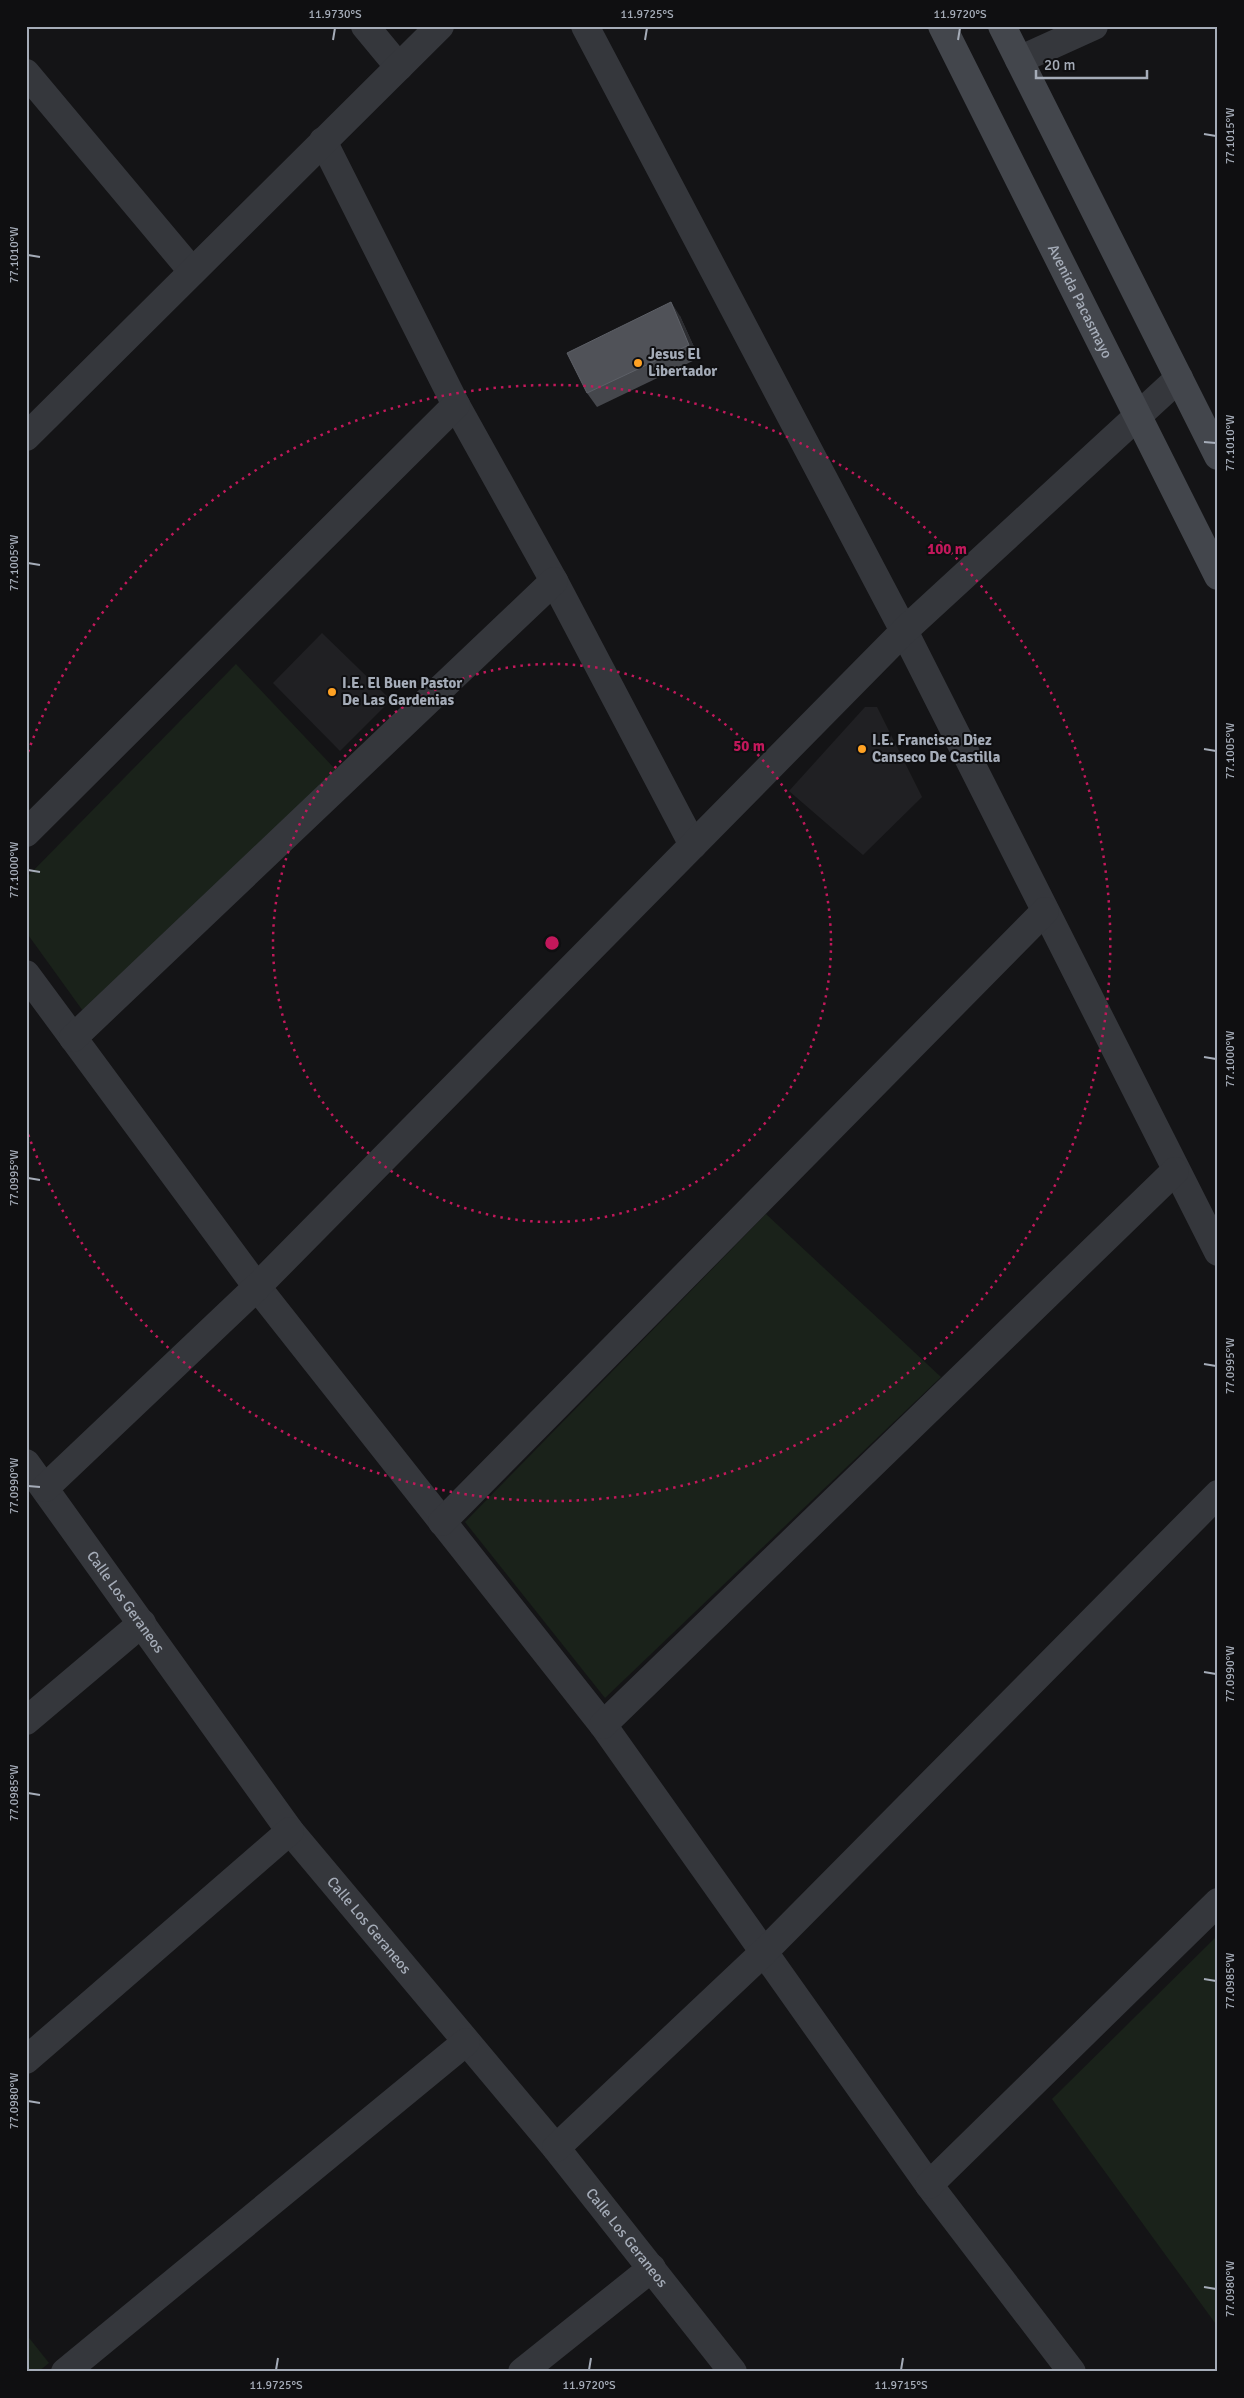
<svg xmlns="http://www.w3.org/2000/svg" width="1244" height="2398" viewBox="0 0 1244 2398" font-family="Signika,sans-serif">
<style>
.built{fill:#202023}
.green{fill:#1a221a}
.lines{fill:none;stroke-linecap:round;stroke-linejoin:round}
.minor{stroke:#35373c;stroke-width:28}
.secondary{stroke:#43464c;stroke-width:28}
.wall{fill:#45474c}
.shaded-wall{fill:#2d2e32}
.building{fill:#505258;stroke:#5d6067}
.ticks{fill:none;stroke:#a5acb8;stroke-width:2}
.ring{fill:none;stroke:#c2185b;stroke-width:2.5;stroke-dasharray:2.5 5}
.poi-dot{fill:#ffa224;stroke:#0f0f11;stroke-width:2}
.labels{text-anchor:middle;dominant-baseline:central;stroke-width:4;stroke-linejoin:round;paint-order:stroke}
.street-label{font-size:15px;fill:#a5acb8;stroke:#0f0f11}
.poi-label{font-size:15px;font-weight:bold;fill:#a5acb8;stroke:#0f0f11;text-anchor:start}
.centre{fill:#c2185b;stroke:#0f0f11;stroke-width:2.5}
.ring-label{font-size:15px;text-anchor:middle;font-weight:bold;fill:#c2185b;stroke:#0f0f11;stroke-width:4;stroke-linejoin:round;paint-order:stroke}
.neatline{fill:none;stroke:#a5acb8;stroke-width:2}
.ticks-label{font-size:12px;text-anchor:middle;fill:#a5acb8}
</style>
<rect width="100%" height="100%" fill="#141416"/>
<g class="built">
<polygon points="322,633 391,700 340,751 273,683"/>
<polygon points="865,707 877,707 922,797 863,855 789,791"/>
</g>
<g class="green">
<polygon points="236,664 336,770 88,1018 26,932 26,878"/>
<polygon points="766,1214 941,1377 605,1698 465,1522"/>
<polygon points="1218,1935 1218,2327 1052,2099"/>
<polygon points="26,2334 49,2363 38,2372 26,2372"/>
</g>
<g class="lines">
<g class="minor">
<polyline points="365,26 399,67"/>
<polyline points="585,26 904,631 1218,1252"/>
<polyline points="1019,60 1094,26"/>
<polyline points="26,73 192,271"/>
<polyline points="323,141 456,405 554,581 693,845"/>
<polyline points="26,437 440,26"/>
<polyline points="26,833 456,405"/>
<polyline points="26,974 257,1287 603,1725 929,2185 1072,2372"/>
<polyline points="73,1038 554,581"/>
<path id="s1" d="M26,1463L290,1831L556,2148L733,2372"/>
<polyline points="45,1488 257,1287 904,631 1179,378"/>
<polyline points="442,1522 1045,911"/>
<polyline points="26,1721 142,1623"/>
<polyline points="603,1725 1175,1171"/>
<polyline points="26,2060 290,1831"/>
<polyline points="556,2148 764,1952 1218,1494"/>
<polyline points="929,2185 1218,1902"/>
<polyline points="65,2372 466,2042"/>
<polyline points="522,2372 652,2268"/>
</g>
<g class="secondary">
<path id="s2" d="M942,26L1218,576"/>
<polyline points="1002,26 1218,456"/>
</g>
</g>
<polygon class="wall" points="680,316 699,358 597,407 587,393"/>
<polygon class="shaded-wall" points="671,302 680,316 699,358 689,345"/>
<polygon class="building" points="671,302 689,345 587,393 567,353"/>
<path class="ticks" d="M333,40L335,28M645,40L647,28M958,40L960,28M1204,134L1216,136M28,255L40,257M1204,442L1216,443M28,563L40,565M1204,749L1216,751M28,870L40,872M1204,1057L1216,1059M28,1178L40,1180M1204,1364L1216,1366M28,1486L40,1487M1204,1672L1216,1674M28,1793L40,1795M1204,1979L1216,1981M28,2101L40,2103M1204,2287L1216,2289M276,2370L278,2358M589,2370L591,2358M901,2370L903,2358"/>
<g class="ring">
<circle cx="552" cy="943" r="279"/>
<path d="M28 752A558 558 0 1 1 28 1134"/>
</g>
<g class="poi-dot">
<circle cx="638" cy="363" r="5"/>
<circle cx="332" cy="692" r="5"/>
<circle cx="862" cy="749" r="5"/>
</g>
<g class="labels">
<g class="street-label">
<text stroke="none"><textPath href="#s2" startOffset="308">Avenida Pacasmayo</textPath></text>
<text stroke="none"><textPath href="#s1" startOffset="171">Calle Los Geraneos</textPath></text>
<text stroke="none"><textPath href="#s1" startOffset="576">Calle Los Geraneos</textPath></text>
<text stroke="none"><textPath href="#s1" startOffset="981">Calle Los Geraneos</textPath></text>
</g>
<g class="poi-label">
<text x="648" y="354">Jesus El<tspan x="648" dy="17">Libertador</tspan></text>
<text x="342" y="683">I.E. El Buen Pastor<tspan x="342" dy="17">De Las Gardenias</tspan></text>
<text x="872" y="740">I.E. Francisca Diez<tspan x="872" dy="17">Canseco De Castilla</tspan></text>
</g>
</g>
<circle cx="552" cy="943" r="8" class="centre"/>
<g class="ring-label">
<text x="947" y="554">100 m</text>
<text x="749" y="751">50 m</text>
</g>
<rect width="1244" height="2398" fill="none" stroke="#0f0f11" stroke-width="55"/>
<path d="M1036 70v8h111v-8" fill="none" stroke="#a5acb8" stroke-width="2.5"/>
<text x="1044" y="70" font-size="15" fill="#a5acb8" stroke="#0f0f11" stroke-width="4" paint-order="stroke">20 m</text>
<rect x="28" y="28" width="1188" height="2342" class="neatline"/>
<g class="ticks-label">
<text x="335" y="18">11.9730°S</text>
<text x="647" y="18">11.9725°S</text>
<text x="960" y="18">11.9720°S</text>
<text transform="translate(1230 136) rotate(-90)" y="4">77.1015°W</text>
<text transform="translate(14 255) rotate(-90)" y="4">77.1010°W</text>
<text transform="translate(1230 443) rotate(-90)" y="4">77.1010°W</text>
<text transform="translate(14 563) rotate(-90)" y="4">77.1005°W</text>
<text transform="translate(1230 751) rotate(-90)" y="4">77.1005°W</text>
<text transform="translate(14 870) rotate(-90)" y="4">77.1000°W</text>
<text transform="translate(1230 1059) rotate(-90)" y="4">77.1000°W</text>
<text transform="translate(14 1178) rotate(-90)" y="4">77.0995°W</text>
<text transform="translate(1230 1366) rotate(-90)" y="4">77.0995°W</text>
<text transform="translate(14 1486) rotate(-90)" y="4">77.0990°W</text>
<text transform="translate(1230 1674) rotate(-90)" y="4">77.0990°W</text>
<text transform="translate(14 1793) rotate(-90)" y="4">77.0985°W</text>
<text transform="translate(1230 1981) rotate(-90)" y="4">77.0985°W</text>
<text transform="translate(14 2101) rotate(-90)" y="4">77.0980°W</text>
<text transform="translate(1230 2289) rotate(-90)" y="4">77.0980°W</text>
<text x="276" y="2389">11.9725°S</text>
<text x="589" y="2389">11.9720°S</text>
<text x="901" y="2389">11.9715°S</text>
</g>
</svg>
